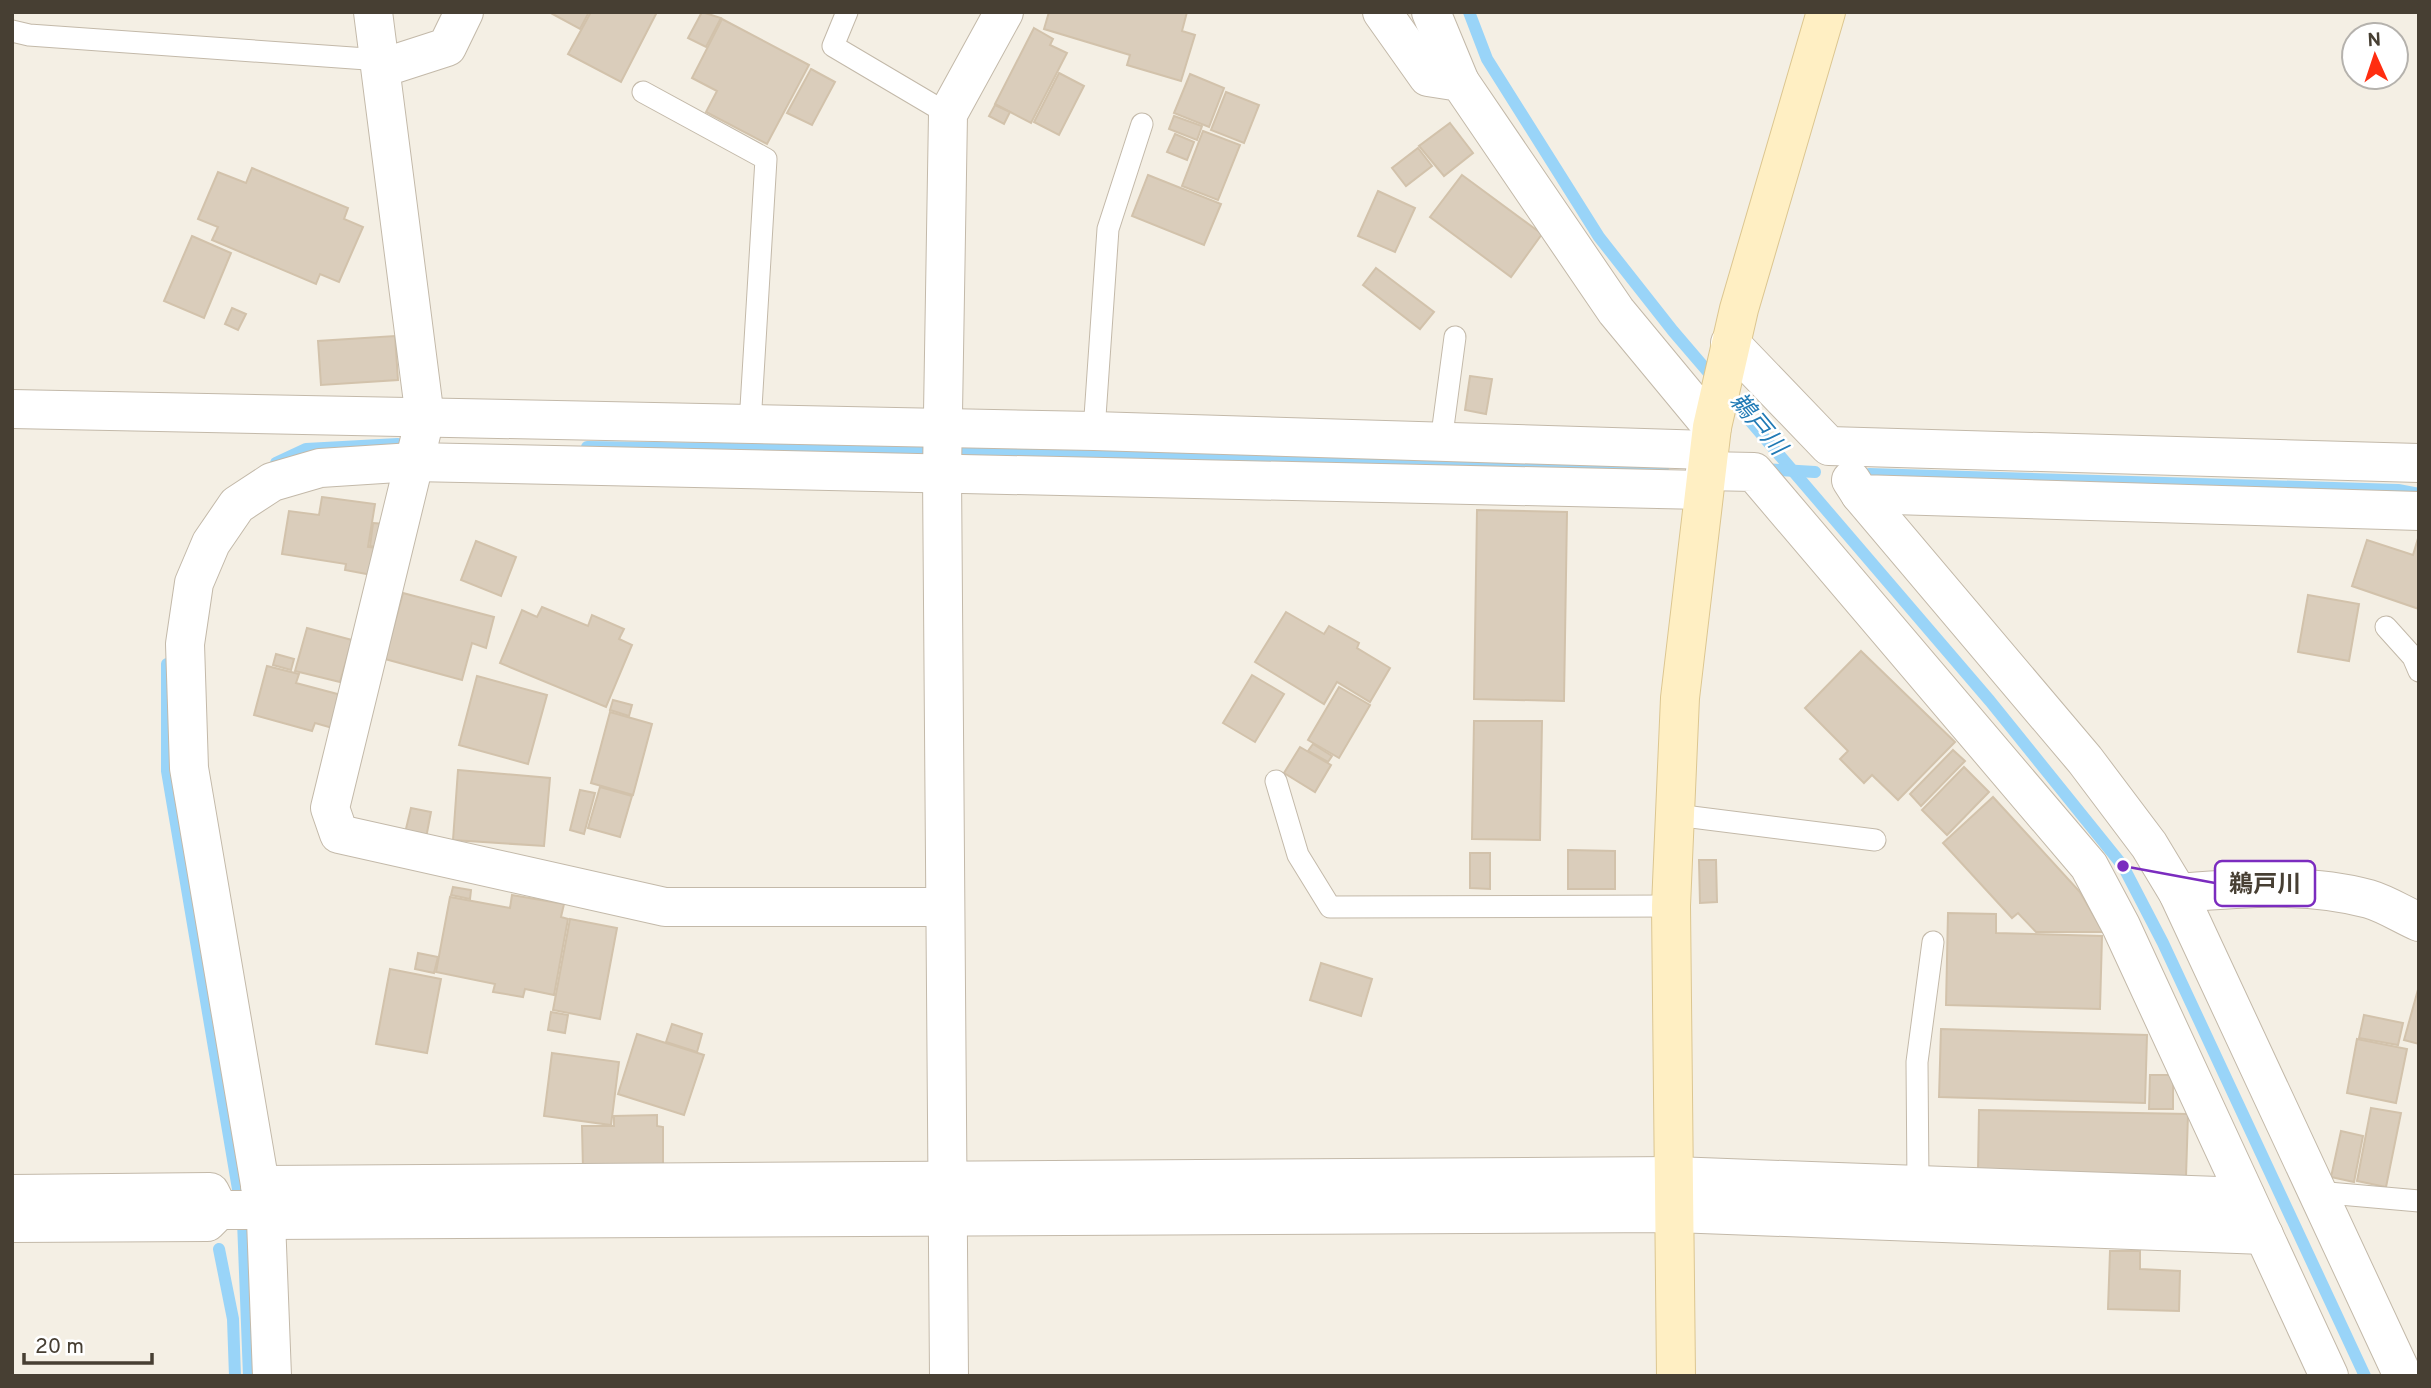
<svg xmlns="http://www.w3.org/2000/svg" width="2431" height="1388" viewBox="0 0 2431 1388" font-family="Overpass,'Noto Sans JP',sans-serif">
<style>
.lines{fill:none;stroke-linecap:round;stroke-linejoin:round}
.stream{stroke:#99d4f8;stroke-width:12}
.building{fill:#dacdbb;stroke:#d2c2ab;stroke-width:2}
.lane-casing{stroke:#c3b9a9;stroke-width:23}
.street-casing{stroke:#c3b9a9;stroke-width:40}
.secondary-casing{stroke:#dcc690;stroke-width:40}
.lane{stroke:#fff;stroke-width:21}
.street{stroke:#fff;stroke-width:38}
.secondary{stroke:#ffefc3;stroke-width:38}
.labels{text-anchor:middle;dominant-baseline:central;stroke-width:5;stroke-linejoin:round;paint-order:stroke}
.water-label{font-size:24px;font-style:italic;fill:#207ab5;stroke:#fff}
.leader{fill:none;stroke:#7b2cbf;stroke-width:2.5}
.callout-dot{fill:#7b2cbf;stroke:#fff;stroke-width:2.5}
.callout{fill:#fff;stroke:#7b2cbf;stroke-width:2.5}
.callout-label{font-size:24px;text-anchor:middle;font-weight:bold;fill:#473f33}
</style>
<rect width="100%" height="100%" fill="#f4efe4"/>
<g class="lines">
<g class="stream">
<polyline points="1469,12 1487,59 1599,237 1673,331 1990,701 2123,866 2163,943 2365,1376"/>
<polyline points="587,447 926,452"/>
<polyline points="958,453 1663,468"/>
<polyline points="276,463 306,449 398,444"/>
<polyline points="1763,469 1815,472"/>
<polyline points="1869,474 2398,490 2419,494"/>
<polyline points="167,664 167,771 240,1201"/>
<polyline points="243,1221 249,1376"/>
<polyline points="219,1249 233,1319 235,1376"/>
</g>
</g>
<g class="building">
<polygon points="549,12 589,12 580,29"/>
<polygon points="591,12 657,12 621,82 568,54"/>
<polygon points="702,12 721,18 706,47 688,38"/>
<polygon points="1049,12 1187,12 1182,31 1195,35 1181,81 1127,65 1130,55 1044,29"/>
<polygon points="722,19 809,65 767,144 706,112 717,91 692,78"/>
<polygon points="1034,28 1053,39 1050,45 1067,53 1031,123 995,104"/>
<polygon points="811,69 835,82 812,125 787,113"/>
<polygon points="1059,73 1084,86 1059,135 1034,122"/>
<polygon points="1190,74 1224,88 1209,127 1174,113"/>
<polygon points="1226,92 1259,105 1244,143 1211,130"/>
<polygon points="995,105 1010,112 1004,124 989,116"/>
<polygon points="1174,116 1202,126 1197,140 1169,129"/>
<polygon points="1450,123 1473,153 1444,176 1419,146"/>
<polygon points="1203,131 1240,145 1218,200 1182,186"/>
<polygon points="1175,134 1194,142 1187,160 1167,152"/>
<polygon points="1418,148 1432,166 1406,186 1392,168"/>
<polygon points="252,168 348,208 344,219 363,227 339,282 320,274 316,284 212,240 218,227 198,219 218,172 246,183"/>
<polygon points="1148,175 1221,204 1204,245 1132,216"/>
<polygon points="1462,175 1542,234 1511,277 1430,217"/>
<polygon points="1378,191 1415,208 1395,252 1358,236"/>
<polygon points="192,236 231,253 204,318 164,301"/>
<polygon points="1376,268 1434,312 1420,329 1363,285"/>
<polygon points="232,308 246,314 238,330 225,324"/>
<polygon points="395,336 398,380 321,385 318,341"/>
<polygon points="1470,376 1492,379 1486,414 1465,410"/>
<polygon points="322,497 375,504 368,547 376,548 372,575 345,570 346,564 282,554 289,511 319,515"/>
<polygon points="1477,510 1567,512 1564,701 1474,699"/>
<polygon points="373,523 385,524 381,548 370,546"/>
<polygon points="2419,535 2419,609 2352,586 2367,540 2413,555"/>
<polygon points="476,541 516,557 501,596 461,580"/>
<polygon points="403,593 494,617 486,648 472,643 462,680 385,659"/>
<polygon points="2308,595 2359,604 2349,661 2298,652"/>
<polygon points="542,607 588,626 592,615 624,629 619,639 632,645 606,707 500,663 522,610 537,617"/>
<polygon points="1286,612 1324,634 1329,626 1359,643 1357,648 1390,668 1370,702 1337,682 1324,704 1255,662"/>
<polygon points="307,628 352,640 340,682 295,671"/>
<polygon points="1861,651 1955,742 1898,800 1872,775 1864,783 1840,759 1848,751 1805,708"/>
<polygon points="276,654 294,659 291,670 273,665"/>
<polygon points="267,666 299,674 296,683 345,696 336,729 315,723 312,731 254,715"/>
<polygon points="1252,675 1284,694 1255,742 1223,723"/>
<polygon points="477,676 547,695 528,764 459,745"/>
<polygon points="1339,687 1370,705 1339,758 1308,740"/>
<polygon points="613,700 632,705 629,716 610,710"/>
<polygon points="610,712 652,724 633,795 591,783"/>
<polygon points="1474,721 1542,721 1540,840 1472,839"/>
<polygon points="1313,744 1332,756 1328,762 1308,751"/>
<polygon points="1300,747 1331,765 1315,792 1284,773"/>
<polygon points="1953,750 1965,761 1921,806 1910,794"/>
<polygon points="1964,767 1989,792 1947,835 1922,810"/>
<polygon points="458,770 550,778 544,846 453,840"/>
<polygon points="600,787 632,796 620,837 588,828"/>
<polygon points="580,790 595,793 584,834 570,830"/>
<polygon points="1993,797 2080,892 2103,932 2036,932 2018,913 2012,918 1943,843"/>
<polygon points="411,808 431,812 426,838 405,833"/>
<polygon points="1568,850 1615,851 1615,889 1568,889"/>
<polygon points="1470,853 1490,853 1490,889 1470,888"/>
<polygon points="1699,860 1716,860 1717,902 1700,903"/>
<polygon points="453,887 471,890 470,899 451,895"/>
<polygon points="512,895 564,904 561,917 568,919 554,995 525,989 523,997 493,992 495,984 436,972 450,897 510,908"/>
<polygon points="1948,913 1996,914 1996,933 2102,936 2100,1009 1946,1005"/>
<polygon points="570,919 617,928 600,1019 553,1010"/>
<polygon points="418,953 438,957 434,973 415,969"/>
<polygon points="1321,963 1372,979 1361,1016 1310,1000"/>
<polygon points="390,969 441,979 427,1053 376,1044"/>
<polygon points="2419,986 2419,1044 2404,1040"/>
<polygon points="551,1012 568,1015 565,1033 548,1030"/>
<polygon points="2364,1015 2403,1023 2398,1045 2359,1038"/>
<polygon points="672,1024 702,1034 697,1052 666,1042"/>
<polygon points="1941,1029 2147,1035 2145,1103 1939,1097"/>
<polygon points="637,1034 704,1055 684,1115 618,1094"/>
<polygon points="2357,1039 2407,1049 2396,1103 2347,1093"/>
<polygon points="552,1053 619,1062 611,1125 544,1116"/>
<polygon points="2150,1075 2173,1075 2173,1109 2149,1109"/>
<polygon points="2371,1108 2401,1113 2386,1187 2357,1181"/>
<polygon points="1979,1110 2188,1114 2186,1177 1978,1172"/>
<polygon points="657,1115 657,1126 663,1127 663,1168 583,1169 582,1126 614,1126 614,1116"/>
<polygon points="2341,1131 2363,1136 2354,1182 2331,1177"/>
<polygon points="2110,1251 2140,1251 2140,1269 2180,1271 2179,1311 2108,1309"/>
</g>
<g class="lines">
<g class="lane-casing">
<g id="lane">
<polyline points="847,12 833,46 948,114"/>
<polyline points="12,31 29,35 381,60"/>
<polyline points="643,92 766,159 750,424"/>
<polyline points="1094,431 1108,229 1142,124"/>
<polyline points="1441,442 1455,337"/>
<polyline points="2386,627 2413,657 2419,671"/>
<polyline points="1276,781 1298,855 1330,907 1671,906"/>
<polyline points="1676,815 1875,840"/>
<polyline points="1918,1185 1917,1062 1933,942"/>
<polyline points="2317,1192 2419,1201"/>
</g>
</g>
<g class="street-casing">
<g id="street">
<polyline points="373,12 425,418 330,808 339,834 665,907 944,907"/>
<polyline points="1382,12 1428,77 1460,82 1616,311 1712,427"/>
<polyline points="1431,12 1460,82"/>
<polyline points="382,68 447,47 464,12"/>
<polyline points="1730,343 1829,446 2419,463"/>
<polyline points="12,409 1094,431 1708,450"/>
<polyline points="1705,471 1754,472 2089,866 2121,926 2329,1376"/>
<polyline points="1851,480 1860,494 2419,511"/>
<polyline points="1860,494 2085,760 2149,845 2178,893 2403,1376"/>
<path d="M2178,893C2240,888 2308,882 2369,899C2386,904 2403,915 2419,922"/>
<polyline points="260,1185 1674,1176 2246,1197"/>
<polyline points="12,1194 210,1192 219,1210"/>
<polyline points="266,1220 1675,1213 2264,1235"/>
<polyline points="12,1223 207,1222 219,1210 264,1210"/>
<polyline points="272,1376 266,1220 189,768 185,644 194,583 211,543 237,505 272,482 320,468 413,462 1703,490"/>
<polyline points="949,1376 942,473 948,114 1004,12"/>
</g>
</g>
<g class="secondary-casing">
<polyline id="secondary" points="1676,1376 1671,906 1680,698 1712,427 1739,309 1826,12"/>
</g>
<use href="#lane" class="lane"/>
<use href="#street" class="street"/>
<use href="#secondary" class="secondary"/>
</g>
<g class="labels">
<g class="water-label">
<text transform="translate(1757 425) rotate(50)">鵜戸川</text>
</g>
</g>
<path class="leader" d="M2123 866L2215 883"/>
<circle class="callout-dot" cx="2123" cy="866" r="7"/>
<rect class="callout" x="2215" y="861" width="100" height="45" rx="7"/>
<g class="callout-label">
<text x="2265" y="892">鵜戸川</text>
</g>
<rect width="2431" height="1388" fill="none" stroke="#473f33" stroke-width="28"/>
<g transform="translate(2375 56) rotate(357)"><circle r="33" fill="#ffffff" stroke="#b5b2ad" stroke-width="2"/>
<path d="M0-5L12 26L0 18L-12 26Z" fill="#ff2d10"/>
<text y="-10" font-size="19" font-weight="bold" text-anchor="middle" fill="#473f33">N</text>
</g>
<path d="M24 1353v10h128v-10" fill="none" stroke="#473f33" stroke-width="3.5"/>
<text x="35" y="1353" font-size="21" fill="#473f33" stroke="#ffffff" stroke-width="5" paint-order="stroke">20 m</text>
</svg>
